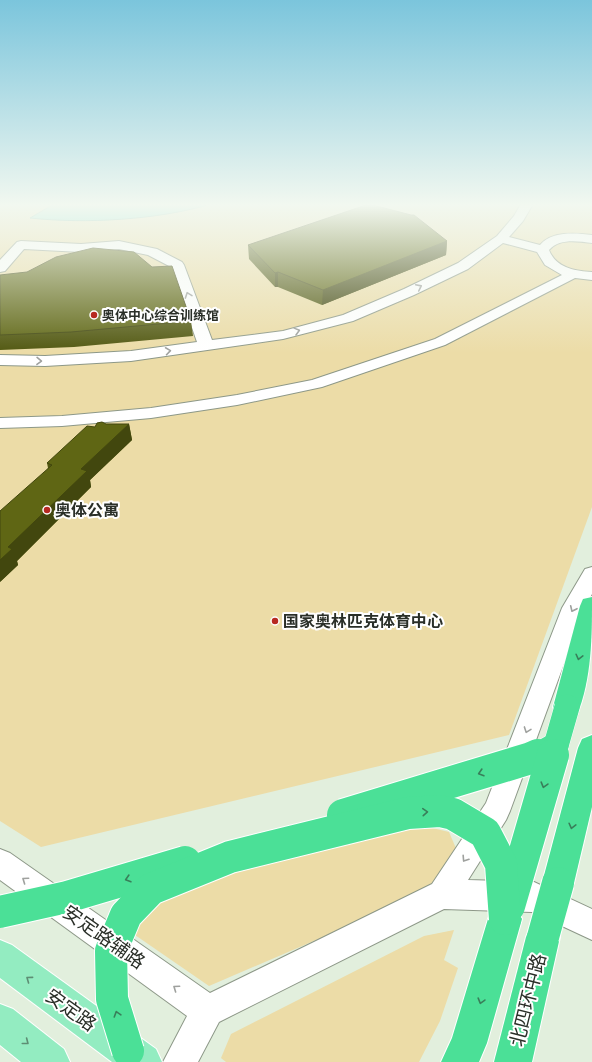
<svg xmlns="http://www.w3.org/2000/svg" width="592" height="1062" viewBox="0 0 592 1062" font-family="Jost,'Noto Sans SC',sans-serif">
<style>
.green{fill:#ecdca7}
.water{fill:#78dfcb;stroke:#61aa9a}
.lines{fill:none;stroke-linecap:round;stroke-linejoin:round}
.minor-casing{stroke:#8d9888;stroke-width:2}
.major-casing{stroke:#fff;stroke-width:2}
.highway-casing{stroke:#fff;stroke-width:2}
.minor{fill:#fff;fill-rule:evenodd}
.major{fill:#93ecc1;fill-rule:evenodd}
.highway{fill:#4be097;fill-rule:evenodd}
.highway-bridge-far1-casing{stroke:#fff;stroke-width:26;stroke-linecap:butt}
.highway-bridge-casing{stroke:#fff;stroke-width:34;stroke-linecap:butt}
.highway-bridge-far1{stroke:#4be097;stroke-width:25}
.highway-bridge{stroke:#4be097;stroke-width:32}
.wall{fill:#525811}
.shaded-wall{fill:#42470e}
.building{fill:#5f6614;stroke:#42470e}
.oneway{stroke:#9fa19e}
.oneway2{stroke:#397f5a}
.oneway3{stroke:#5e8e74}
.poi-dot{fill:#b72921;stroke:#fff;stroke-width:1.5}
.labels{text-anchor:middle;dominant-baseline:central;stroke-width:4;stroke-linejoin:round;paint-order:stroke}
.far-poi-label{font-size:13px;font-weight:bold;fill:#2a2f28;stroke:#fff;text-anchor:start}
.poi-label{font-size:16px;font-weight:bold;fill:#2a2f28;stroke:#fff;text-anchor:start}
.near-street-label{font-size:19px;fill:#2a2f28;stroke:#fff}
</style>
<rect width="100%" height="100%" fill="#e2efdd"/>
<g class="green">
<polygon points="0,204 592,204 592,507 509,735 41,847 0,821"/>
<polygon points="420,825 449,832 458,853 425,893 209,986 135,935 149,906 213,871"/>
<polygon points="454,930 444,960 458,968 440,1021 419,1062 226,1062 221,1058 231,1034 424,936"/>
</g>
<path class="water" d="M54,204H211C158,220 85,224 30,218Z"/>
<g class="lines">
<g class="minor-casing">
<g id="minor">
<path d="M521,204H533L523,221L509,237L540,245C552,231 575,233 592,235V243C578,241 559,238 549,250C556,268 575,271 592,272V280L575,278L445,345L322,387L237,405L151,418L62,426L0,428V418L62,416L151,408L237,395L312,380L435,339L562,275L545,265L537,252L503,243L468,269L414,295L353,321L283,339L131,361L45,366L0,365V355L45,356L131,351L197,342L171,267L148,255L119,249L81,252L24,249L5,271L0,272V260L17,242L21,241L81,244L119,241L157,249L182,262L184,265L212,340L283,331L343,315L404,289L458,263L497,236L514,216Z"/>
<polygon points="592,567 592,594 584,609 510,811 506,820 468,880 534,882 592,909 592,940 532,912 444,909 219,1022 198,1062 163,1062 187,1016 0,880 0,849 10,853 210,993 432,884 486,803 562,608 585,569"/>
</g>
</g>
<g class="major-casing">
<g id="major">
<polygon points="0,940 12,945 156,1049 162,1062 112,1062 0,978"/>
<polygon points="0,1004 13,1009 64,1049 70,1062 21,1062 0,1045"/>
</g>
</g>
<g class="highway-casing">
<g id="highway">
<path d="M592,597C592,636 592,678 577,715L567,719L557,715L553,707L580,606L583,599Z"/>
<polygon points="592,735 592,807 574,883 569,894 558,899 547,894 542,883 578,748 582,739"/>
<polygon points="505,902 517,907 522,919 487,1043 479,1062 441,1062 452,1038 488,919 493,907"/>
<polygon points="543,920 555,925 560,937 532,1062 494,1062 526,937 531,925"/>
</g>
</g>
<use href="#minor" class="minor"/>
<use href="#major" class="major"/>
<use href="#highway" class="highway"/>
<g class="highway-bridge-far1-casing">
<g id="highway-bridge-far1">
<polyline points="536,756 556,745"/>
<polyline points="553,756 567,707"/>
</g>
</g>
<g class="highway-bridge-casing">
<g id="highway-bridge">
<polyline points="343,815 531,758 538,755"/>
<polyline points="509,906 553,755"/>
<polyline points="0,912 67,897 185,862"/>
<polyline points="543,937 558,883"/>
<polyline points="128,1051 112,999 111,951 126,915 151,889 230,857 408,813 440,811 453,814 485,833 501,864 505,919"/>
</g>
</g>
<use href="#highway-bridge-far1" class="highway-bridge-far1"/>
<use href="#highway-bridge" class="highway-bridge"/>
</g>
<g class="wall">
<polygon points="447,241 446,255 322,305 278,287 275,287 249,259 248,245"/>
<polygon points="0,275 191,321 193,336 74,347 0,350"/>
<polygon points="106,424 129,424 132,440 90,480 91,487 17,561 18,565 0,582 48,468 47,463 95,427"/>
</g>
<g class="shaded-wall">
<polygon points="447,241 446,255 322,305 323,290"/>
<polygon points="278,272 278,287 275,287 275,273"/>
<polygon points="129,424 132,440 90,480 91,487 17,561 18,565 0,582 0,560 8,547 81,469"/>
</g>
<g class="building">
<polygon points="369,204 411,215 414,215 447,241 323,290 278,272 275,273 248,245"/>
<polygon points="93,248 134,252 152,267 172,266 191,321 71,332 0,335 0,275 27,272 56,257"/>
<polygon points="102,422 106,424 129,424 81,469 87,471 8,547 12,549 0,560 0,511 52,465 47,463 87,426 95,427 97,423"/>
</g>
<defs><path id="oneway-chevron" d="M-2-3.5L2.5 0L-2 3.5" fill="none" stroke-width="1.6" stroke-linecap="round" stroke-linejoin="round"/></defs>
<g class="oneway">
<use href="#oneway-chevron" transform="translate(419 287) rotate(-26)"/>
<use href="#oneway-chevron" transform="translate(188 295) rotate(-110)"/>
<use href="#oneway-chevron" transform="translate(297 331) rotate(-15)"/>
<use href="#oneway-chevron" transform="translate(168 351) rotate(-8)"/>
<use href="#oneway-chevron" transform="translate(39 361) rotate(1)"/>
<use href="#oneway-chevron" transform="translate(573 609) rotate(115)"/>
<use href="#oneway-chevron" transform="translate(527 730) rotate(110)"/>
<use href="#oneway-chevron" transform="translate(465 859) rotate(123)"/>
<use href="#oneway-chevron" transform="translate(25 880) rotate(-145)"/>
<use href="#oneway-chevron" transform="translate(176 988) rotate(-145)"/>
</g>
<g class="oneway2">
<use href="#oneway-chevron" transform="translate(579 657) rotate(104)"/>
<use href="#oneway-chevron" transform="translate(481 773) rotate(163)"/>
<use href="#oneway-chevron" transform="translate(544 785) rotate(106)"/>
<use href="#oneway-chevron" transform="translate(425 812) rotate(-4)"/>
<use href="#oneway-chevron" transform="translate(572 826) rotate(104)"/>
<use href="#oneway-chevron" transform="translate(128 879) rotate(163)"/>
<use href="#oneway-chevron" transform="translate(481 1001) rotate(106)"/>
<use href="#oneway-chevron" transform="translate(117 1014) rotate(-107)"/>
</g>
<g class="oneway3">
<use href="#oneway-chevron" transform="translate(29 979) rotate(-144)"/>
<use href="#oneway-chevron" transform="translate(26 1042) rotate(38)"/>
</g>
<linearGradient id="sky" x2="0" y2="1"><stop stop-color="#7bc5dc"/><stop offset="0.58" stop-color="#f2f8f0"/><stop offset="1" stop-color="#f2f8f0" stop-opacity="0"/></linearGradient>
<rect width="592" height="353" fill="url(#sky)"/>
<g class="poi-dot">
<circle cx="94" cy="315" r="4"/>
<circle cx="47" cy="510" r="4"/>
<circle cx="275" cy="621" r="4"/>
</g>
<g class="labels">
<g class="far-poi-label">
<text x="102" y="315">奥体中心综合训练馆</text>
</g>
<g class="poi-label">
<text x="55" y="510">奥体公寓</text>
<text x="283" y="621">国家奥林匹克体育中心</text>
</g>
<g class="near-street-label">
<text transform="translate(104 937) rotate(35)">安定路辅路</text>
<text transform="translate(528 1000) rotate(-76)">北四环中路</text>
<text transform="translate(71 1010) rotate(36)">安定路</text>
</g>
</g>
</svg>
